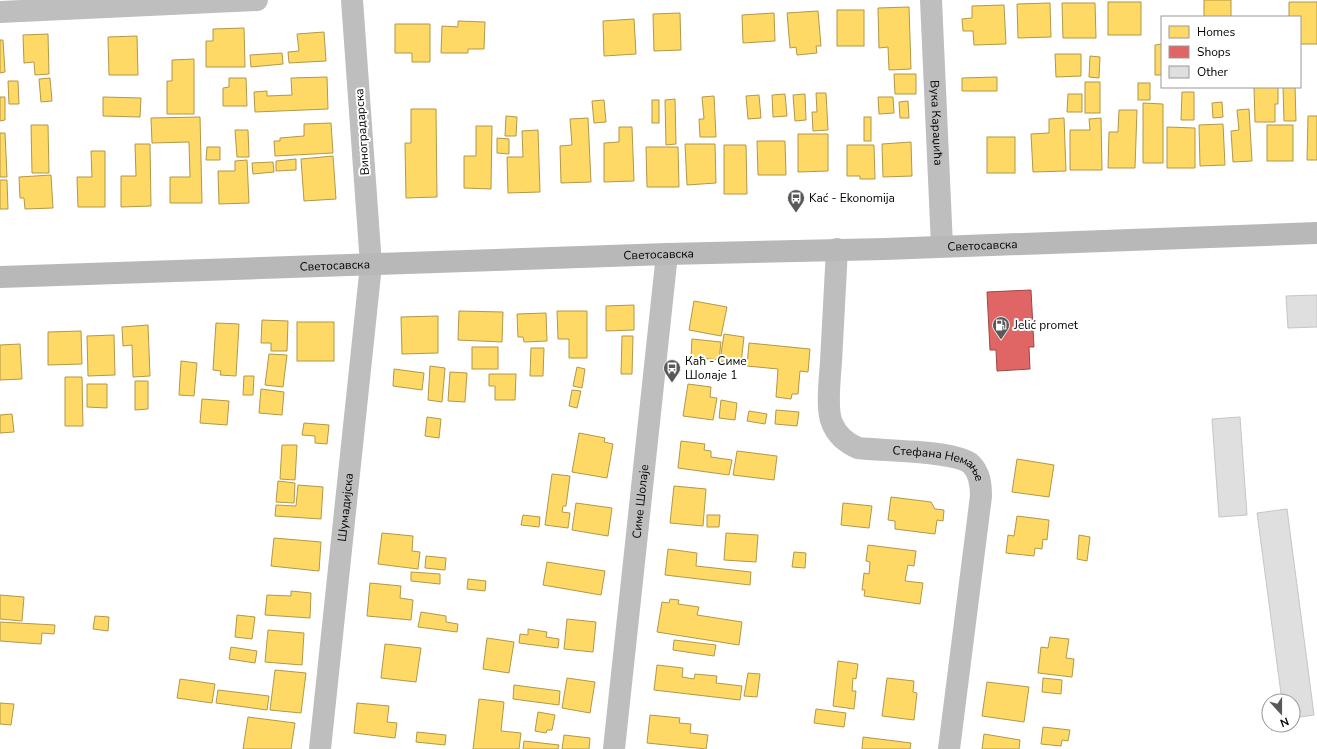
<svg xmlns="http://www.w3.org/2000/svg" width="1317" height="749" viewBox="0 0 1317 749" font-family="'Nunito Sans',sans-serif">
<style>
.homes{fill:#ffd966;stroke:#b29847}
.shops{fill:#e06666;stroke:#9d4747}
.building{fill:#dfdfdf;stroke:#c6c6c6}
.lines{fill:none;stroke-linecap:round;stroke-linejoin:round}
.minor{stroke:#bebebe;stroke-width:22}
.secondary{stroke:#b8b8b8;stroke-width:22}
.labels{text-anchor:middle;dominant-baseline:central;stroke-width:4;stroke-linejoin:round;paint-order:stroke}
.street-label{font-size:12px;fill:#000;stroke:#fff}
.poi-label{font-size:12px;fill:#000;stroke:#fff;text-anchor:start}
</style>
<rect width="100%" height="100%" fill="#fff"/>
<g class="homes">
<rect x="1204" y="0" width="27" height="17"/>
<rect x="1108" y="2" width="33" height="33"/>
<polygon points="1289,2 1317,2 1317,44 1300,44 1300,17 1289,17"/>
<polygon points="1050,3 1051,37 1018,38 1017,4"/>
<polygon points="1062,3 1095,3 1096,38 1063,38"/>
<polygon points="1004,5 1006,44 974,45 973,31 963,31 962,19 972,18 972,6"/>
<polygon points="909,7 911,69 889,70 888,47 879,48 878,8"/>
<rect x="837" y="10" width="27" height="36"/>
<polygon points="818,11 821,46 816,46 817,53 797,55 796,47 790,48 787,13"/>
<polygon points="680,13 681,50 654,51 653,14"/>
<polygon points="774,13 775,41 743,43 742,15"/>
<polygon points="634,19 636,54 604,56 603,21"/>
<polygon points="458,21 485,22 484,49 468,49 468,53 441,53 442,26 458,27"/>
<polygon points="395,24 430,24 430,62 412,62 412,53 395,53"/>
<polygon points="244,28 245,67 206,67 206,41 213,41 213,29"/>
<polygon points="324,32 326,61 289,63 288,52 299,51 297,34"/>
<polygon points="48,34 49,74 35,75 34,62 24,63 23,35"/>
<polygon points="137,36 138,75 109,75 108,37"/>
<polygon points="0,40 3,40 5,72 0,73"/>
<polygon points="1162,44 1162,75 1155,75 1155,45"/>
<polygon points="282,53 283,64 251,67 250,55"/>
<polygon points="1055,54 1081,54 1081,76 1056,77"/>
<polygon points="1090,56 1100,57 1099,78 1089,77"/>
<polygon points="194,59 194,114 167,114 167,81 172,81 172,60"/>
<polygon points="894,74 916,74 916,94 895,94"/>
<polygon points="327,77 328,109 255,112 254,92 267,91 267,96 292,95 291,78"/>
<polygon points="997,77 997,91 962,91 962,78"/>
<polygon points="50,78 52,101 41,102 39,79"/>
<polygon points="229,78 246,78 247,106 223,106 223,88 229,87"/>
<polygon points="8,81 18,81 19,104 9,104"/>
<rect x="1085" y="82" width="15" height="31"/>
<rect x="1138" y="83" width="12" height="17"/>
<polygon points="1254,87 1278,87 1278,104 1275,104 1275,122 1255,122"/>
<polygon points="1283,87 1295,87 1296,121 1284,121"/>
<polygon points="1182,92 1194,92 1194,120 1181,120"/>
<polygon points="816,93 826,93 828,130 813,131 812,112 817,112"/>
<polygon points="785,94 787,116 773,117 772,95"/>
<polygon points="805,94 806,120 795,121 793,95"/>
<polygon points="1068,94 1082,94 1082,112 1067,112"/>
<polygon points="759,95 761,118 748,119 746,96"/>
<polygon points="714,96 716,137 700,137 699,119 704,119 702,97"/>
<polygon points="0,97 5,97 5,120 0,121"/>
<polygon points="103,97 141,98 140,117 103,116"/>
<polygon points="878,97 893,97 894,113 879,114"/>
<polygon points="675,99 676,144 666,145 665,100"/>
<polygon points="604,100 606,122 594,123 592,101"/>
<rect x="652" y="100" width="7" height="23"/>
<polygon points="908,101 909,118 900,118 899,102"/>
<polygon points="1222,102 1223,117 1213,118 1212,103"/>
<polygon points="1143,103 1163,104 1163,163 1143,163"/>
<polygon points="411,109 436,109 437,197 406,198 405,143 411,143"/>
<polygon points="1249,109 1252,161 1233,162 1231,131 1239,130 1237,110"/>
<polygon points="1119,110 1137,110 1135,168 1108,168 1109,132 1118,132"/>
<polygon points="506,116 517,117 516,136 505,136"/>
<polygon points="1308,116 1317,116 1317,160 1307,160"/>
<polygon points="200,117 202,203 170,203 170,177 190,177 189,142 152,143 151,118"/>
<rect x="864" y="117" width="7" height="24"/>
<polygon points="588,118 591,182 561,183 560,146 572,145 570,119"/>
<polygon points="1064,118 1066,171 1033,172 1031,134 1049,133 1049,119"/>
<polygon points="1101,118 1102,170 1070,170 1070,130 1090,130 1089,119"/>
<polygon points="331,123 333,153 275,156 274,141 280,141 280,138 304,136 304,124"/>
<polygon points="1223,124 1225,165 1200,166 1199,125"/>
<polygon points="31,125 48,125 49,173 32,173"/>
<rect x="1267" y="125" width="26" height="36"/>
<polygon points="476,126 492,126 491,189 464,188 464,156 476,156"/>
<polygon points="619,127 632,127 634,181 604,182 604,143 619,142"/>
<polygon points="1167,127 1195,128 1195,168 1167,168"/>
<polygon points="235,130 248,130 249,157 237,157"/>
<polygon points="538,130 540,192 508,193 507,157 523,157 522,131"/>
<polygon points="0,133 5,133 7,177 0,177"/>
<polygon points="798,134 828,134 828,171 798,172"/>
<rect x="987" y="137" width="28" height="36"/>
<polygon points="497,138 509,139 509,154 497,153"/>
<polygon points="757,141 785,141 786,175 758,175"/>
<polygon points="911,142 912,176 883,177 882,144"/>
<polygon points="135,144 150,144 151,206 121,207 121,176 136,176"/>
<polygon points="685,144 715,144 716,183 687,185"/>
<polygon points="724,145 746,145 747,194 724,194"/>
<polygon points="847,145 874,145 875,179 860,179 860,176 847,176"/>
<polygon points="207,147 220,147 220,160 206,160"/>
<polygon points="646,147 678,147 679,187 647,187"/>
<polygon points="91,151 105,151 105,207 78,207 77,177 92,177"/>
<polygon points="333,156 336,199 304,201 301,159"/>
<polygon points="296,159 296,170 276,171 276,161"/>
<polygon points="247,160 249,203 219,204 218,171 235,171 235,161"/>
<polygon points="273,162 274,172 253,174 252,163"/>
<polygon points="51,175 53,208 25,209 24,198 20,198 19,177"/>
<polygon points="0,180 7,180 8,209 0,209"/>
<polygon points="694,301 727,307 721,336 689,330"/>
<polygon points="634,305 634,330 606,331 606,306"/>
<polygon points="459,311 503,312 502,342 458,340"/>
<polygon points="557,311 587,311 587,358 569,358 569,339 558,339"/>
<polygon points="546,313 547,341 524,342 523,337 518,337 517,314"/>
<polygon points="438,316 438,353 402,354 401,317"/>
<polygon points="262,320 288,321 287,351 271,351 271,343 261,343"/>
<rect x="297" y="322" width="37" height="39"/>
<polygon points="216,323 239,324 236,376 220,375 221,371 213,370"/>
<polygon points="148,325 150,376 133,377 132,345 123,346 122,327"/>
<polygon points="81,331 82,364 48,365 48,332"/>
<polygon points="724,334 744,337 741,363 720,361"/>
<polygon points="114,335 115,375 88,376 87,336"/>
<polygon points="622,336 633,336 632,374 621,374"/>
<polygon points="692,339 721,342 719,360 691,357"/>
<polygon points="749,343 810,349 808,372 800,371 798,394 792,394 791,399 776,397 778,369 747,366"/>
<polygon points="20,344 22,379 0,380 0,345"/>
<rect x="472" y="347" width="26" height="22"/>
<polygon points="531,348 544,348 543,376 530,376"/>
<polygon points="269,354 287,355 283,387 265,385"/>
<polygon points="181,361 197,363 194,396 179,395"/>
<polygon points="430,366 445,368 442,402 428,400"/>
<polygon points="577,367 585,369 582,388 573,386"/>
<polygon points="394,369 424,373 422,390 393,386"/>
<polygon points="450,372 467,373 465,402 448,401"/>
<polygon points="489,374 516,374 515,400 495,400 495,386 489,386"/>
<polygon points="244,376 254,376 253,395 243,395"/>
<polygon points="65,377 82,377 83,426 65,426"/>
<polygon points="135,381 148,381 148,409 135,410"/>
<polygon points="87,384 107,384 107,408 87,407"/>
<polygon points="688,384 711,387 710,397 717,398 713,420 683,416"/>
<polygon points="261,389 284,392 282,415 259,413"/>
<polygon points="572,390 581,391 577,408 569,406"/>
<polygon points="202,399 229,401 227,425 200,423"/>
<polygon points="721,400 737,403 735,420 719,418"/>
<polygon points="776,410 799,412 797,426 775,424"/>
<polygon points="749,411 767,414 765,424 747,421"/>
<polygon points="12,414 14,432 0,433 0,415"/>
<polygon points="427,417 441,419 439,438 425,436"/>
<polygon points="304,423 329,425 327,444 315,443 315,436 302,435"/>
<polygon points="579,433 605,438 604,442 613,444 607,478 572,472"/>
<polygon points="681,441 705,444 704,450 711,451 711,457 732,460 729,475 678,468"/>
<polygon points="282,445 297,445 295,480 280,479"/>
<polygon points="737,451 777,456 774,480 733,475"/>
<polygon points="1017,459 1054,465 1049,497 1012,492"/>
<polygon points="552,474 570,476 566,506 563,506 562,512 570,513 568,528 545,525"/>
<polygon points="278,481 295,483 294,503 276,502"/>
<polygon points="298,485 323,487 321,519 275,516 276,505 296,506"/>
<polygon points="674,486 706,489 703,526 670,523"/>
<polygon points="891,497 931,502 935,509 944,510 943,521 937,520 935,534 895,529 895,521 888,520"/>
<polygon points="576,503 612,508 608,536 572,530"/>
<polygon points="843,503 872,506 869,528 841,525"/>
<polygon points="523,515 540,517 539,527 521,525"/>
<polygon points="707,515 720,515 719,527 707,527"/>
<polygon points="1017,516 1049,520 1047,540 1043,539 1042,549 1035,548 1034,556 1006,553 1008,535 1014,536"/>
<polygon points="382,533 413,536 412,551 420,552 418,569 378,564"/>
<polygon points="726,533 758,535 756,562 724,560"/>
<polygon points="1079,535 1090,537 1087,561 1077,559"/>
<polygon points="274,538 321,542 319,571 271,566"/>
<polygon points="868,545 916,551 914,566 908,565 905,581 923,583 920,604 864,596 865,590 862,590 864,573 869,574 870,562 866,561"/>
<polygon points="668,549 697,553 696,566 751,572 750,585 665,575"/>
<polygon points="794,552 806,553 805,568 792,567"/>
<polygon points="426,556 446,558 445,570 425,568"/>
<polygon points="547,562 605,571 601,595 543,585"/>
<polygon points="411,572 440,574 440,584 411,581"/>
<polygon points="468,579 486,581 485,591 467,589"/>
<polygon points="370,583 401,586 400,598 413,600 411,620 367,616"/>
<polygon points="291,591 311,593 310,618 265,615 267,595 291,596"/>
<polygon points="0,595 24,597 22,621 0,619"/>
<polygon points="670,599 679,600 678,604 699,607 697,615 742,622 739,645 657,632 662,602 669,603"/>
<polygon points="421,612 446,616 446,622 458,624 457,632 418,627"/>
<polygon points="237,615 255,617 252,639 235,637"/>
<polygon points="95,616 109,617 108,631 93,629"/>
<polygon points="567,619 596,622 593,652 564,649"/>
<polygon points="0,622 55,625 54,634 42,633 41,644 0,641"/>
<polygon points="528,629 547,632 546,637 559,639 558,648 519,643 520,634 528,635"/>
<polygon points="268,630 304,633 302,665 265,662"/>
<polygon points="1050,637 1069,639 1066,658 1074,659 1072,677 1038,673 1041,647 1048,648"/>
<polygon points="487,638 514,642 509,673 483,669"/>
<polygon points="674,640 716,645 714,656 673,650"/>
<polygon points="385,644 421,648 416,682 381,678"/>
<polygon points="231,647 257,651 255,663 229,659"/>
<polygon points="838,661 858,664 856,679 853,678 852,691 856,691 854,709 833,706"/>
<polygon points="657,665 683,668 682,677 694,679 695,674 717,676 716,683 742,686 740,700 654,690"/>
<polygon points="275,670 306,673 301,713 270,710"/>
<polygon points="748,673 760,674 757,697 744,696"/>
<polygon points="567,678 595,682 590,713 562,708"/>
<polygon points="887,678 914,681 913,692 917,693 914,720 882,716"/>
<polygon points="1043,678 1062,680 1061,694 1042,692"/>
<polygon points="180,679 215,684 212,703 177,698"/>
<polygon points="987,682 1029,687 1024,722 982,716"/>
<polygon points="514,685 560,691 559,705 513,699"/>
<polygon points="218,690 269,696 267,710 216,703"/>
<polygon points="479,699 504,702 501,731 521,733 519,749 473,749"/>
<polygon points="0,703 14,704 11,725 0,724"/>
<polygon points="357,703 389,706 387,722 397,723 395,738 354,733"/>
<polygon points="816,709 846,713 844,727 814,723"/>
<polygon points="538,712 555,715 552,730 547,730 546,733 535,731"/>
<polygon points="650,715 680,718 679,723 691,724 690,733 708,735 706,749 647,743"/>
<polygon points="248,717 295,723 291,749 243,749"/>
<polygon points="1043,727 1070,730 1068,741 1062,740 1061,746 1041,744"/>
<polygon points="417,732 446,735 445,745 416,742"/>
<polygon points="984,734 1020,740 1019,749 982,749"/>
<polygon points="564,735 590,738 589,749 562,749"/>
<polygon points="863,737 911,743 910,749 862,749"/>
<polygon points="524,741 559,745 558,749 523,749"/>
</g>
<polygon class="shops" points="1031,290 1034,347 1029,347 1030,369 997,371 996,350 990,350 987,292"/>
<g class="building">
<polygon points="1317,295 1317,327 1288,328 1286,296"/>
<polygon points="1240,417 1247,515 1219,517 1212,419"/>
<polygon points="1287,509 1314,715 1293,718 1293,701 1282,701 1257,513"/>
</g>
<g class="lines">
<g class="minor">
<path id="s1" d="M931,0L942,246"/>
<polyline points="0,12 257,0"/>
<path id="s2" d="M837,249C835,287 833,325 831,362C830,377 826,410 832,423C837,435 846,443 858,448C882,451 955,450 971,464C980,473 981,485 981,496L949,749"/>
<path id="s3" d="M320,749L371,265L352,0"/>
<path id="s4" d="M614,749L667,254"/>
</g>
<path class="secondary" id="s5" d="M0,277L667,254L885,249L1317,233"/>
</g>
<defs>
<g id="bus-pin" transform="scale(0.9)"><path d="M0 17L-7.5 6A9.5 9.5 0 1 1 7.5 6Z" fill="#595959" stroke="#fff"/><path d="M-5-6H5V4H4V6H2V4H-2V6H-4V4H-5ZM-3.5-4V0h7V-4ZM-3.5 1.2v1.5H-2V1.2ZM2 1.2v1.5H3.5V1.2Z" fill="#fff"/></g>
<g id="fuel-pin" transform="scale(0.9)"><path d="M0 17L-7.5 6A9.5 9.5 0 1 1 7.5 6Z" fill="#595959" stroke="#fff"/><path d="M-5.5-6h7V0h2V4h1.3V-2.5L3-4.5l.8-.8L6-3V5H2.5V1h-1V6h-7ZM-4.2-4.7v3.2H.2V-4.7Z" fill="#fff"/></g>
</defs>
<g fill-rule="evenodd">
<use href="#bus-pin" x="796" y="198"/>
<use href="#fuel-pin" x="1001" y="325"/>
<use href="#bus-pin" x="672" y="368"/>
</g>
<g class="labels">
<g class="street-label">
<text stroke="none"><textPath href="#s1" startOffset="123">Вука Караџића</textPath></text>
<text transform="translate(362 132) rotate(-94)">Виноградарска</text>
<text stroke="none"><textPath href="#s5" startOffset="983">Светосавска</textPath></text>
<text stroke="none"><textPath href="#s5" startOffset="659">Светосавска</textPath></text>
<text stroke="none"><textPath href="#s5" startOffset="335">Светосавска</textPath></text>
<text stroke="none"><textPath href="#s2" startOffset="296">Стефана Немање</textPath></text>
<text stroke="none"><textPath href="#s4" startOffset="249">Симе Шолаје</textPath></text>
<text stroke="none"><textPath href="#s3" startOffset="243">Шумадијска</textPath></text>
</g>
<g class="poi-label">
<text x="809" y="198">Kać - Ekonomija</text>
<text x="1014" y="325">Jelić promet</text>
<text x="685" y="361">Каћ - Симе<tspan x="685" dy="14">Шолаје 1</tspan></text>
</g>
</g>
<rect x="1161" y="16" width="140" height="72" fill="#ffffff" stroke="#999999"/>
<rect x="1169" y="26" width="20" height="12" fill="#ffd966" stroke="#999999"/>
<text x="1197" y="36" font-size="12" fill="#000000">Homes</text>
<rect x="1169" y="46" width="20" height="12" fill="#e06666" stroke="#999999"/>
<text x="1197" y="56" font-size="12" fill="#000000">Shops</text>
<rect x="1169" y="66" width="20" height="12" fill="#dfdfdf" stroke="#999999"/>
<text x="1197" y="76" font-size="12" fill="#000000">Other</text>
<g transform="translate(1281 713) rotate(159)"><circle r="19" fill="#ffffff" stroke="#999999"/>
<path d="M0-3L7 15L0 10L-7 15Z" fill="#595959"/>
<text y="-6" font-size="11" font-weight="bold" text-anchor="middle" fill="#000000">N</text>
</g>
</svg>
